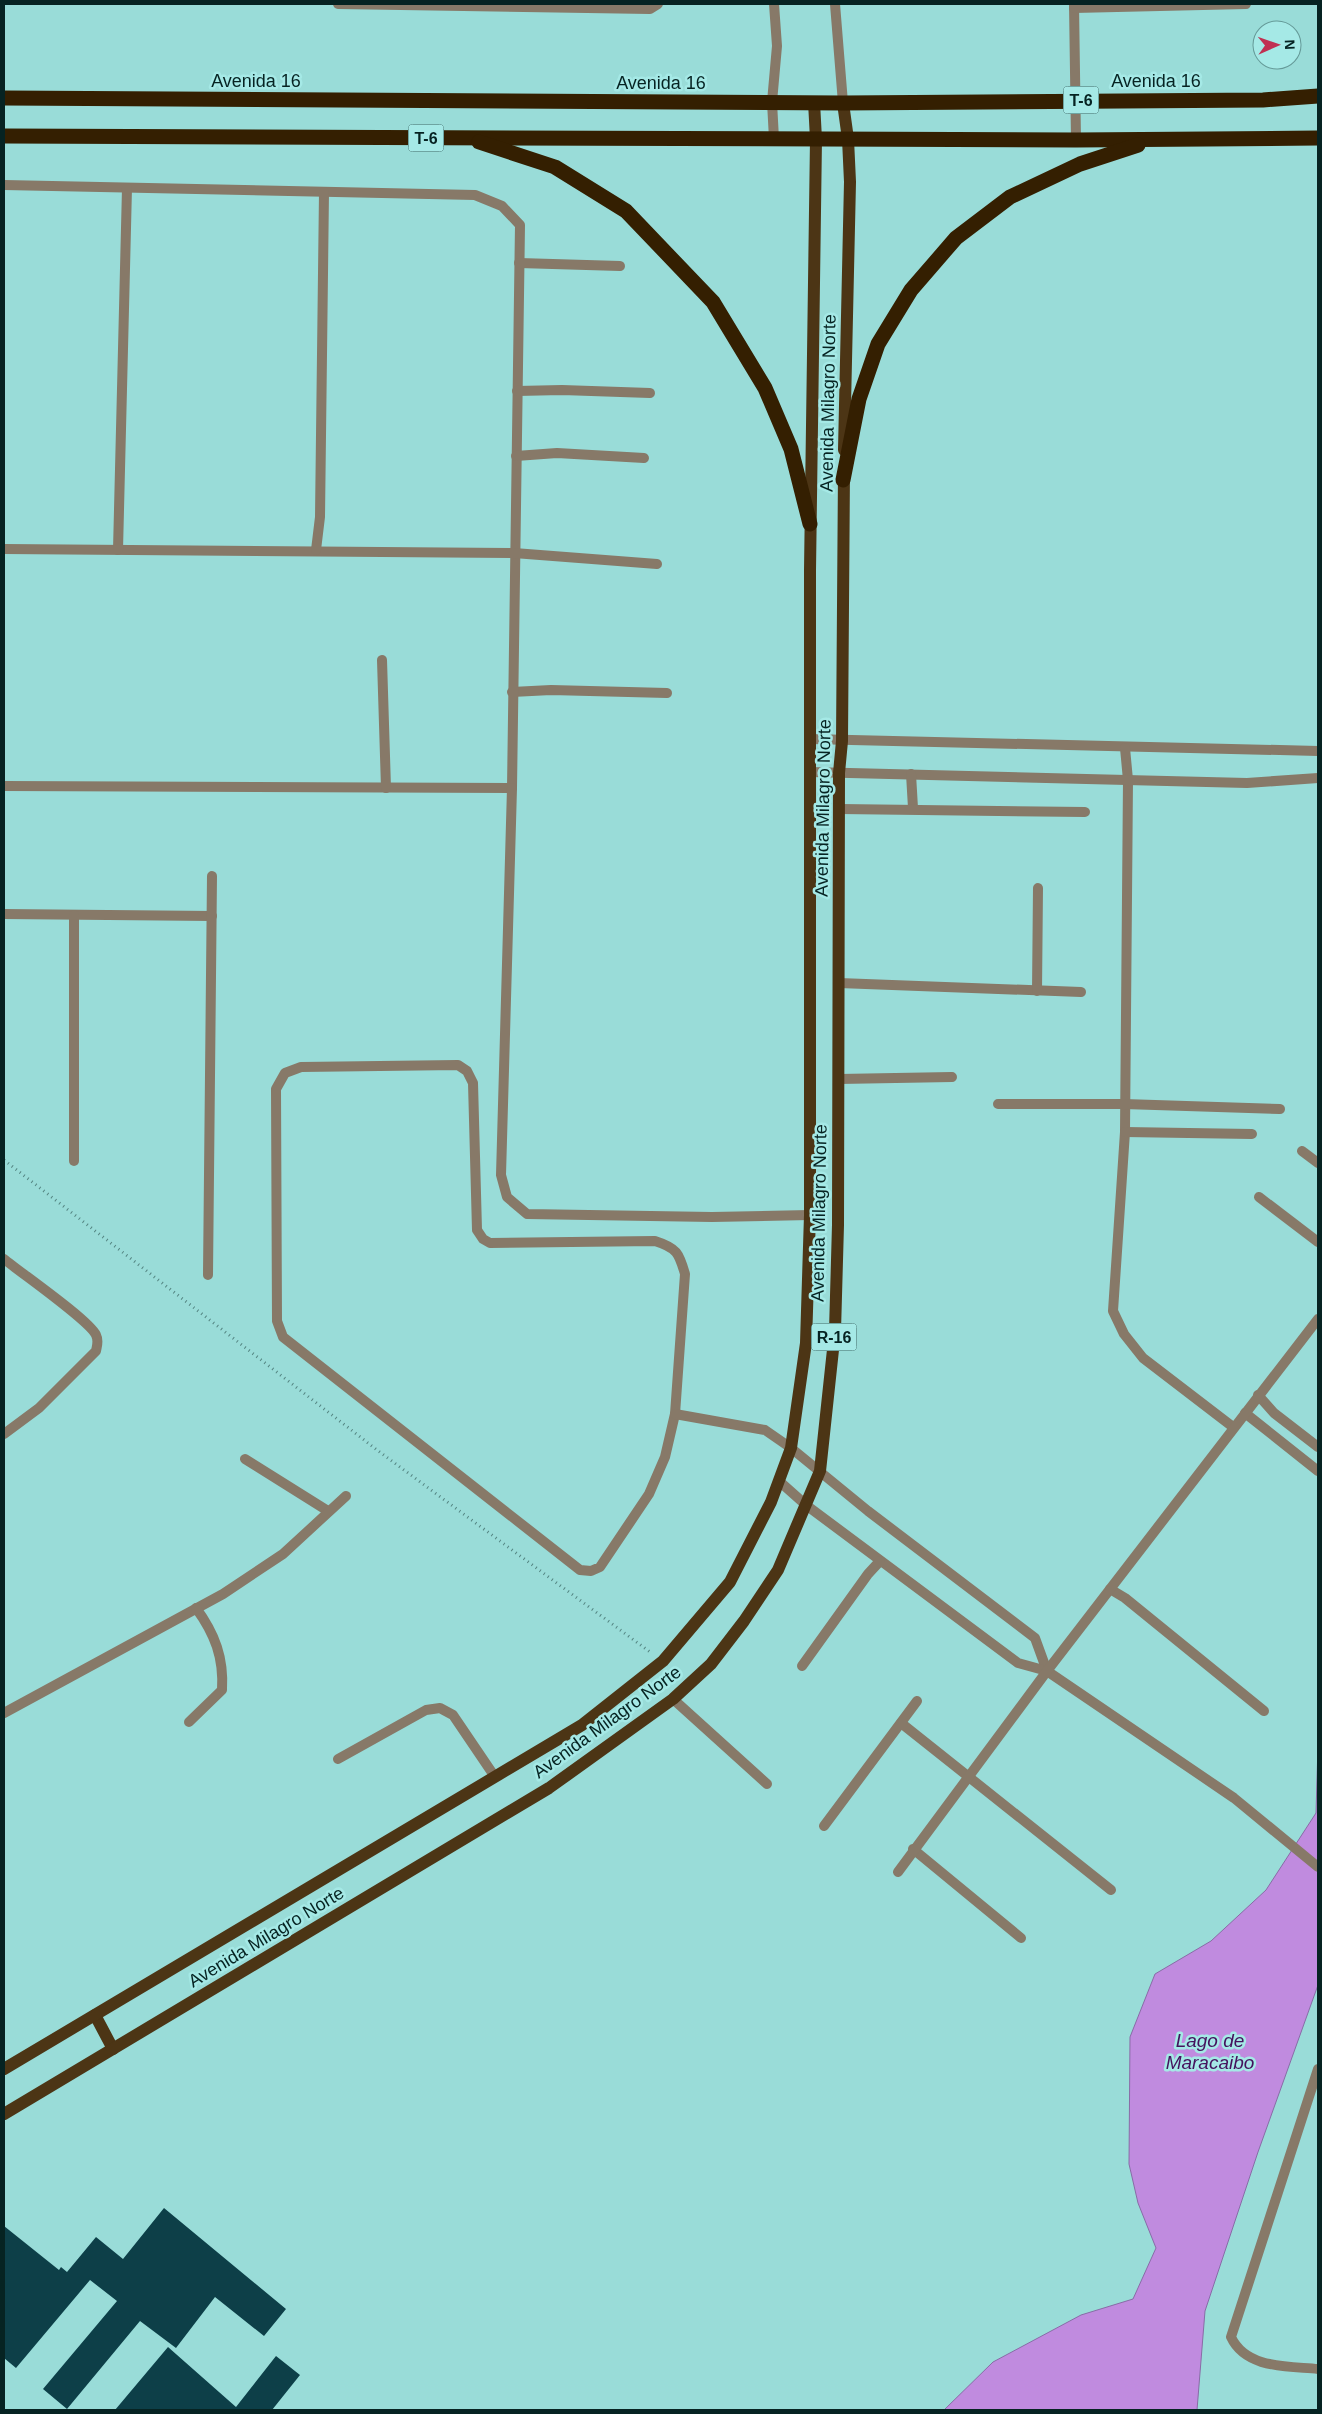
<svg xmlns="http://www.w3.org/2000/svg" width="1322" height="2414" viewBox="0 0 1322 2414" font-family="Helvetica,sans-serif">
<style>
.water{fill:#c08bdf;stroke:#886ca6}
.building{fill:#0d3f48}
.lines{fill:none;stroke-linecap:round;stroke-linejoin:round}
.path{stroke:#548582;stroke-width:3;stroke-dasharray:1 4;stroke-linecap:butt}
.lane{stroke:#877968;stroke-width:10}
.street{stroke:#877968;stroke-width:10}
.primary{stroke:#4c3515;stroke-width:12}
.highway{stroke:#341f01;stroke-width:15}
.labels{text-anchor:middle;dominant-baseline:central;stroke-width:5;stroke-linejoin:round;paint-order:stroke}
.shield{fill:#a5e9e6;stroke:#365e5d;stroke-width:1}
.shield-label{font-size:16px;font-weight:bold;fill:#062322}
.street-label{font-size:18px;fill:#062322;stroke:#a5e9e6}
.water-label{font-size:19px;font-style:italic;fill:#45125d;stroke:#a5e9e6}
</style>
<rect width="100%" height="100%" fill="#99dcd8"/>
<polygon class="water" points="1318,1745 1318,1985 1258,2152 1205,2311 1197,2410 944,2410 993,2362 1081,2315 1133,2299 1156,2248 1138,2203 1129,2164 1130,2037 1155,1974 1211,1941 1266,1890 1316,1813"/>
<g class="building">
<polygon points="164,2208 286,2309 264,2336 215,2297 176,2348 140,2321 67,2409 43,2389 117,2301 90,2280 16,2368 4,2358 4,2226 59,2270 61,2267 67,2272 96,2237 123,2259"/>
<polygon points="168,2347 236,2407 276,2356 300,2375 272,2410 115,2410"/>
</g>
<g class="lines">
<polyline class="path" points="4,1160 377,1450 650,1652"/>
<g class="lane">
<polyline points="1074,4 1076,140"/>
<polyline points="1074,8 1246,4"/>
<polyline points="512,692 551,690 667,693"/>
</g>
<g class="street">
<polyline points="338,4 650,9 658,4"/>
<polyline points="835,4 843,103"/>
<polyline points="774,139 772,102 777,46 774,4"/>
<polyline points="4,185 475,195 502,206 520,225 512,788 4,786"/>
<polyline points="519,263 620,266"/>
<polyline points="517,391 562,390 650,393"/>
<polyline points="516,456 557,453 644,458"/>
<polyline points="4,549 514,553 657,564"/>
<polyline points="118,550 127,188"/>
<polyline points="316,550 320,517 324,192"/>
<polyline points="382,660 386,788"/>
<polyline points="810,739 1318,751"/>
<polyline points="1125,748 1128,780 1125,1132 1113,1311 1124,1334 1143,1358 1233,1427"/>
<polyline points="810,772 1247,783 1318,778"/>
<polyline points="911,774 913,808"/>
<polyline points="512,788 501,1175 507,1197 527,1214 712,1217 810,1215"/>
<polyline points="840,809 1085,812"/>
<polyline points="4,914 212,916"/>
<polyline points="839,983 1081,992"/>
<polyline points="1037,991 1038,888"/>
<path d="M458,1065L467,1071L473,1083L477,1230L483,1239L490,1243L655,1241C677,1248 679,1253 685,1274L675,1414L665,1457L649,1494L600,1567L591,1571L580,1570L283,1337L277,1321L276,1089L285,1073L301,1067Z"/>
<polyline points="839,1079 952,1077"/>
<polyline points="998,1104 1124,1104 1280,1109"/>
<polyline points="1125,1132 1252,1134"/>
<polyline points="1302,1151 1318,1163"/>
<polyline points="74,1161 74,915"/>
<polyline points="1259,1197 1318,1242"/>
<path d="M4,1259C21,1273 89,1320 96,1335C99,1341 97,1345 96,1351L39,1408L4,1434"/>
<polyline points="208,1275 212,876"/>
<polyline points="1258,1395 1274,1413 1318,1447"/>
<polyline points="1245,1413 1318,1471"/>
<polyline points="675,1414 765,1430 791,1448 868,1511 1035,1638 1047,1671"/>
<polyline points="245,1459 328,1511"/>
<polyline points="779,1481 806,1505 1018,1663 1047,1671 1234,1798 1318,1867"/>
<polyline points="1110,1589 1125,1598 1264,1711"/>
<polyline points="802,1666 868,1574 880,1561"/>
<polyline points="673,1699 767,1784"/>
<polyline points="4,1713 223,1594 283,1554 346,1496"/>
<path d="M189,1722L222,1690C224,1658 215,1634 196,1608"/>
<polyline points="901,1723 1111,1890"/>
<polyline points="338,1759 426,1710 440,1708 453,1715 495,1777"/>
<polyline points="824,1826 917,1701"/>
<polyline points="913,1849 1021,1938"/>
<polyline points="898,1872 1047,1671 1318,1319"/>
<path d="M1318,2069L1231,2337C1246,2369 1288,2366 1318,2369"/>
</g>
<g class="primary">
<polyline points="843,103 848,139 850,182 844,450"/>
<polyline points="95,2015 113,2049"/>
<polyline points="4,2069 582,1725 663,1661 730,1582 771,1502 791,1448 806,1343 810,1215 810,570 816,139 814,102"/>
<polyline points="4,2114 549,1788 673,1699 711,1664 744,1621 778,1570 820,1471 835,1331 838,1225 839,773 842,741 844,470"/>
</g>
<g class="highway">
<polyline points="4,98 843,103 1263,100 1318,96"/>
<polyline points="4,136 1076,140 1318,138"/>
<polyline points="479,142 555,167 626,211 713,302 765,388 791,449 810,524"/>
<polyline points="843,480 859,399 878,344 911,290 956,238 1010,197 1080,164 1138,145"/>
</g>
</g>
<g class="labels">
<g class="shield">
<rect x="1063.5" y="86.5" width="35" height="27" rx="4"/>
<rect x="408.5" y="124.5" width="35" height="27" rx="4"/>
<rect x="811.5" y="1323.5" width="45" height="27" rx="4"/>
</g>
<g class="shield-label">
<text x="1081" y="100">T-6</text>
<text x="426" y="138">T-6</text>
<text x="834" y="1337">R-16</text>
</g>
<g class="street-label">
<text x="256" y="81">Avenida 16</text>
<text x="1156" y="81">Avenida 16</text>
<text x="661" y="83">Avenida 16</text>
<text transform="translate(828 403) rotate(-89)">Avenida Milagro Norte</text>
<text transform="translate(823 808) rotate(-89)">Avenida Milagro Norte</text>
<text transform="translate(819 1213) rotate(-89)">Avenida Milagro Norte</text>
<text transform="translate(607 1722) rotate(-36)">Avenida Milagro Norte</text>
<text transform="translate(266 1937) rotate(-31)">Avenida Milagro Norte</text>
</g>
<g class="water-label">
<text x="1210" y="2040">Lago de<tspan x="1210" dy="22">Maracaibo</tspan></text>
</g>
</g>
<rect width="1322" height="2414" fill="none" stroke="#062322" stroke-width="10"/>
<g transform="translate(1277 45) rotate(88)"><circle r="24" fill="#a5e9e6" stroke="#659a98"/>
<path d="M0-4L9 19L0 12L-9 19Z" fill="#c03052"/>
<text y="-8" font-size="14" font-weight="bold" text-anchor="middle" fill="#062322">N</text>
</g>
</svg>
